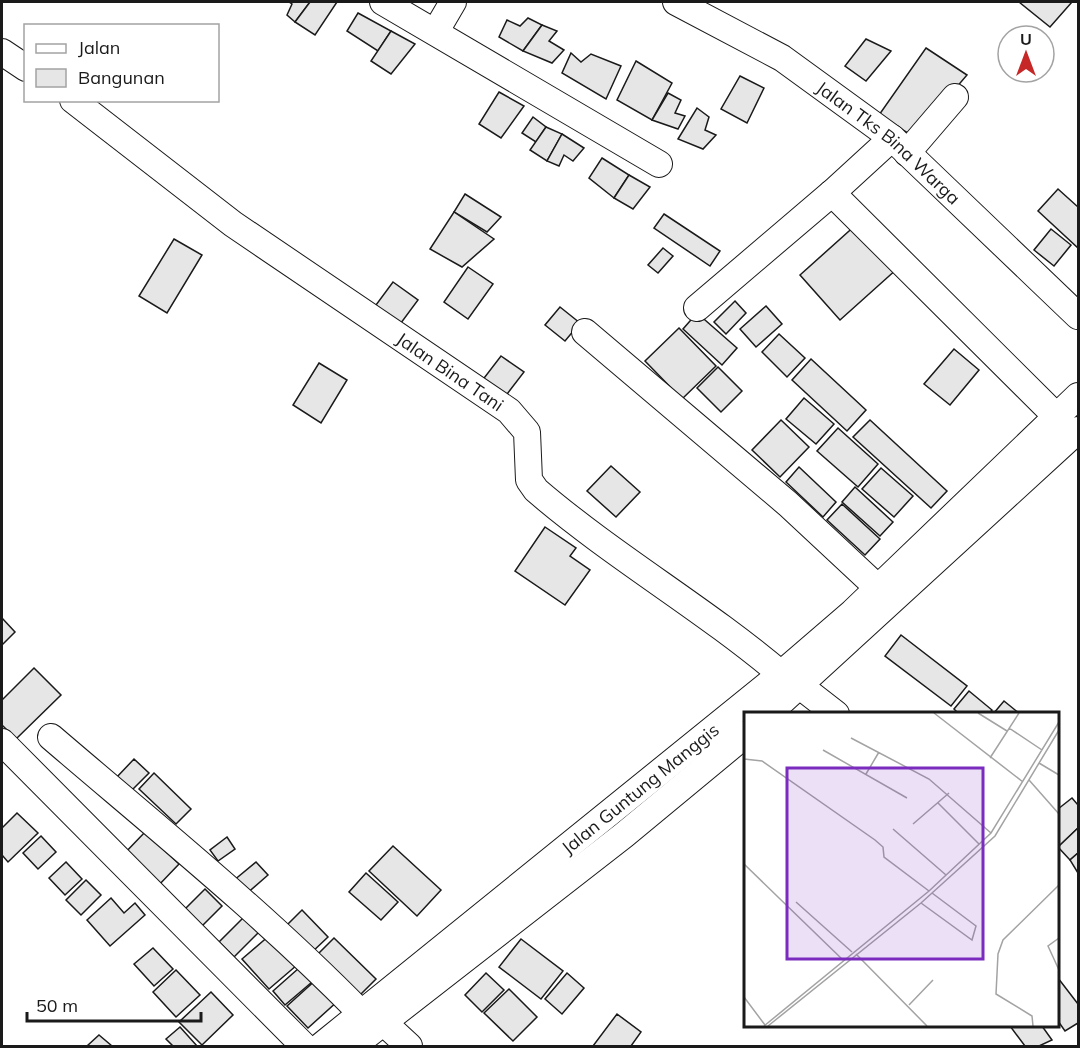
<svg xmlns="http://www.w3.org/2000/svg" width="1080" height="1048" viewBox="0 0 1080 1048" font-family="Mulish,sans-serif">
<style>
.building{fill:#e6e6e6;stroke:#1a1a1a;stroke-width:1.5}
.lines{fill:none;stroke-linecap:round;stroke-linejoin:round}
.minor-casing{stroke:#1a1a1a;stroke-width:28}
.minor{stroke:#fff;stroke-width:26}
.labels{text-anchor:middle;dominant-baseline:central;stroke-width:4.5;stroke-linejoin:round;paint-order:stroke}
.street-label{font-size:18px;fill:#1a1a1a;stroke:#fff}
.inset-road{fill:none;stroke:#a3a3a3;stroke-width:1.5}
.view{fill:#7b2cbf;fill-opacity:0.15;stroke:#7b2cbf;stroke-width:3}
.inset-edge{fill:none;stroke:#1a1a1a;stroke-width:3}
</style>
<rect width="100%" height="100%" fill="#fff"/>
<g class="building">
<polygon points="289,2 310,2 295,22 287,15 292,4"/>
<polygon points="310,2 337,2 315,35 295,22"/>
<polygon points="1019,2 1072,2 1050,27"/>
<polygon points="358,13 391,31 378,51 347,31"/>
<polygon points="528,18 542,25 523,51 499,37 507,20 520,26"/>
<polygon points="542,25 557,31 549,41 564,50 552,63 523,51"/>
<polygon points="391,31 415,44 391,74 371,61"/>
<polygon points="866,39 891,51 866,81 845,66"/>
<polygon points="926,48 967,75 914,137 879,115"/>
<polygon points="571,53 581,62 591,54 621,66 606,99 562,73"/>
<polygon points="636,61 672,83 652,120 617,100"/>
<polygon points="740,76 764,88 747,123 721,109"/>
<polygon points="499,92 524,106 501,138 479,124"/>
<polygon points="668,93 681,100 675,113 685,116 678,129 652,120"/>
<polygon points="697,108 709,117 705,130 716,135 703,149 678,139"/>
<polygon points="533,117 546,127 536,142 522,133"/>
<polygon points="546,127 562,134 547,161 530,150"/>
<polygon points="562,134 584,148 573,161 564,155 559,166 547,161"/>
<polygon points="602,158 629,175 614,198 589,178"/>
<polygon points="629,175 650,187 633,209 614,198"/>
<polygon points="1058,189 1078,207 1078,248 1038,211"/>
<polygon points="465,194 501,217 487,232 454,212"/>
<polygon points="454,212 494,239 462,267 430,249"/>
<polygon points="664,214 720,251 710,266 654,228"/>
<polygon points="858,223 898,268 840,320 800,275"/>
<polygon points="1051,229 1071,245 1054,266 1034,250"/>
<polygon points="174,239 202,255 167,313 139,296"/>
<polygon points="663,248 673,256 658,273 648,265"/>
<polygon points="468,267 493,284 468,319 444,302"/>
<polygon points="393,282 418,300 398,327 373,309"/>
<polygon points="735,301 746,313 726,334 714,322"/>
<polygon points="766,306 782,324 756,347 740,329"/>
<polygon points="560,307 580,323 565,341 545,325"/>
<polygon points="697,313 737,348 722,365 683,329"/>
<polygon points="679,328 716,366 682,399 645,361"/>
<polygon points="779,334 805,358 787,377 762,352"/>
<polygon points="954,349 979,370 950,405 924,384"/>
<polygon points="501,356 524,372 504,398 481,382"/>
<polygon points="811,359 866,410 847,431 792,380"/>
<polygon points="319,363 347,380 321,423 293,405"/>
<polygon points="718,367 742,391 721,412 697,388"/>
<polygon points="804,398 834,424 816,444 786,419"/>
<polygon points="781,420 809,447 780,477 752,450"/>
<polygon points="870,420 947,491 931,508 853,437"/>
<polygon points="838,428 878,464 858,487 817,451"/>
<polygon points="611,466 640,492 616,517 587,491"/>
<polygon points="799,467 836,502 823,517 786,482"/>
<polygon points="881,468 913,496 894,517 862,489"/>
<polygon points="855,487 893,522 880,536 842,502"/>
<polygon points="842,504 880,539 865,555 827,520"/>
<polygon points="545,527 576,548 570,556 590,570 565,605 515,571"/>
<polygon points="2,618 15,632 2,645"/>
<polygon points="901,635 967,686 951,706 885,656"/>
<polygon points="34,668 61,695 16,739 2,725 2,700"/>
<polygon points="969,691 992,710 989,714 959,714 954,709"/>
<polygon points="1004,701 1020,714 993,714"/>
<polygon points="134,759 149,773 130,792 116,778"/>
<polygon points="154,773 191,809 176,824 139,789"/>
<polygon points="1072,798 1078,805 1078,828 1058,847 1058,809"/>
<polygon points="17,813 38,833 8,862 2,855 2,828"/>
<polygon points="1078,828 1078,853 1070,860 1058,847"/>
<polygon points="145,832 179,864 157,887 123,855"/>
<polygon points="41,836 56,852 38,869 23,853"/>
<polygon points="227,837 235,849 218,861 210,850"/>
<polygon points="393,846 441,890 417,916 369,871"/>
<polygon points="1078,853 1078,873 1070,860"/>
<polygon points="66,862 82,879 65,895 49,878"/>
<polygon points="256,862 268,875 245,895 233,881"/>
<polygon points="366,873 398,902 381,920 349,892"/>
<polygon points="86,880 101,895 81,915 66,900"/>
<polygon points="205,889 222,906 200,928 183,911"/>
<polygon points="111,898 124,913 135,903 145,915 110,946 87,920"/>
<polygon points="302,910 328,937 310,954 284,928"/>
<polygon points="247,914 262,929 234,957 219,942"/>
<polygon points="270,935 297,965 269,989 242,959"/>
<polygon points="334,938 376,979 358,997 316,956"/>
<polygon points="521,939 563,971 541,999 499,967"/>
<polygon points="153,948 173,969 154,986 134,964"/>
<polygon points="299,968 312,982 285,1005 273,991"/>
<polygon points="176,970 200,995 176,1017 153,992"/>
<polygon points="486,973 504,990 482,1012 465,995"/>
<polygon points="567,973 584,988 562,1014 545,999"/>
<polygon points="318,978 339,1000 308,1028 287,1006"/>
<polygon points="1058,978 1078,1004 1078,1023 1065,1031 1058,1021"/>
<polygon points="509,989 537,1017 513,1041 484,1013"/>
<polygon points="211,992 233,1015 202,1045 179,1022"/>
<polygon points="617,1014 641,1032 631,1046 593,1046"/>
<polygon points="1010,1026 1042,1026 1052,1040 1039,1046 1025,1046"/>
<polygon points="180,1027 197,1046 173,1046 166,1039"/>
<polygon points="99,1035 112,1046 87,1046"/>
</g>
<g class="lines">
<g class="minor-casing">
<g id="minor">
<polyline points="383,2 659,164"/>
<path id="s1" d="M676,2L782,58L892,138L1078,316"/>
<polyline points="436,31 453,2"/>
<polyline points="2,52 26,68"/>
<path id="s2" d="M73,100L233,224L509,411L527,432L529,480L536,490C614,557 703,608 781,674"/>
<polyline points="907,153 955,97"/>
<polyline points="832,193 1056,416"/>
<polyline points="697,308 832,193 892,138"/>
<polyline points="585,332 788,504 877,587"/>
<polyline points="800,686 836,714"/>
<polyline points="768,714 1078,430"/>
<path d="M51,737C156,827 264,914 361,1013"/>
<polyline points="2,742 304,1046"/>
<polyline points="383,1022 409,1046"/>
<path id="s3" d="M321,1046L781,674L853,612L1078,396"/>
<polyline points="353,1046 624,835 746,734"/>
</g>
</g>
<use href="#minor" class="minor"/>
</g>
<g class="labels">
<g class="street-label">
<text stroke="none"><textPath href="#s1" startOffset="256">Jalan Tks Bina Warga</textPath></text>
<text stroke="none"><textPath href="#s2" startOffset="465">Jalan Bina Tani</textPath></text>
<text stroke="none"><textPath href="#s3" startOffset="410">Jalan Guntung Manggis</textPath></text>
</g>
</g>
<g transform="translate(744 712)">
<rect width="315" height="315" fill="#fff"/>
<path class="inset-road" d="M190,1L279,70M234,1L263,19M265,16L298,38M107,26L185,67L247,121M79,38L163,86M246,46L275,1M0,47L18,49L131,128L139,135L140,145L185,179M295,51L315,63M122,62L135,40M285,68L315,102M194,91L235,132M169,112L205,81M149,117L202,163M0,152L99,248M52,190L108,240M177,191L228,228L232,214L188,181M315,226L304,234L315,258M112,242L183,314M0,285L21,313M165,293L189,268M20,314L185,179L247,121L315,10M24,314L177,191L251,124L315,18M289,314L288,304L252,282L254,242L259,228L315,173"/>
<path class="view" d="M43,56H239V247H43Z"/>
<rect width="315" height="315" class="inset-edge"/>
</g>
<rect width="1080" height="1048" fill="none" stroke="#1a1a1a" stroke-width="6"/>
<rect x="24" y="24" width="195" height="78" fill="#ffffff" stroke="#a3a3a3" stroke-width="1.5"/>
<rect x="36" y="44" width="30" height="9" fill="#ffffff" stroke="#a3a3a3" stroke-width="1.5"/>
<text x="78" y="54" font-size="18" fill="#1a1a1a">Jalan</text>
<rect x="36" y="69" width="30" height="18" fill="#e6e6e6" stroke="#a3a3a3" stroke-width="1.5"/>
<text x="78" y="84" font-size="18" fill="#1a1a1a">Bangunan</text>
<g transform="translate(1026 54)"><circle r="28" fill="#ffffff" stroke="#a3a3a3" stroke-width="1.5"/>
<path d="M0-4.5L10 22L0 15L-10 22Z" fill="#c62828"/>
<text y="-9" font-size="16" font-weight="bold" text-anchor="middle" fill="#1a1a1a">U</text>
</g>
<path d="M27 1012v9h174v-9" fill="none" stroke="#1a1a1a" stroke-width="3"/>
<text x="36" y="1012" font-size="18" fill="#1a1a1a" stroke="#ffffff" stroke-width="4.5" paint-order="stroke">50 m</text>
</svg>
